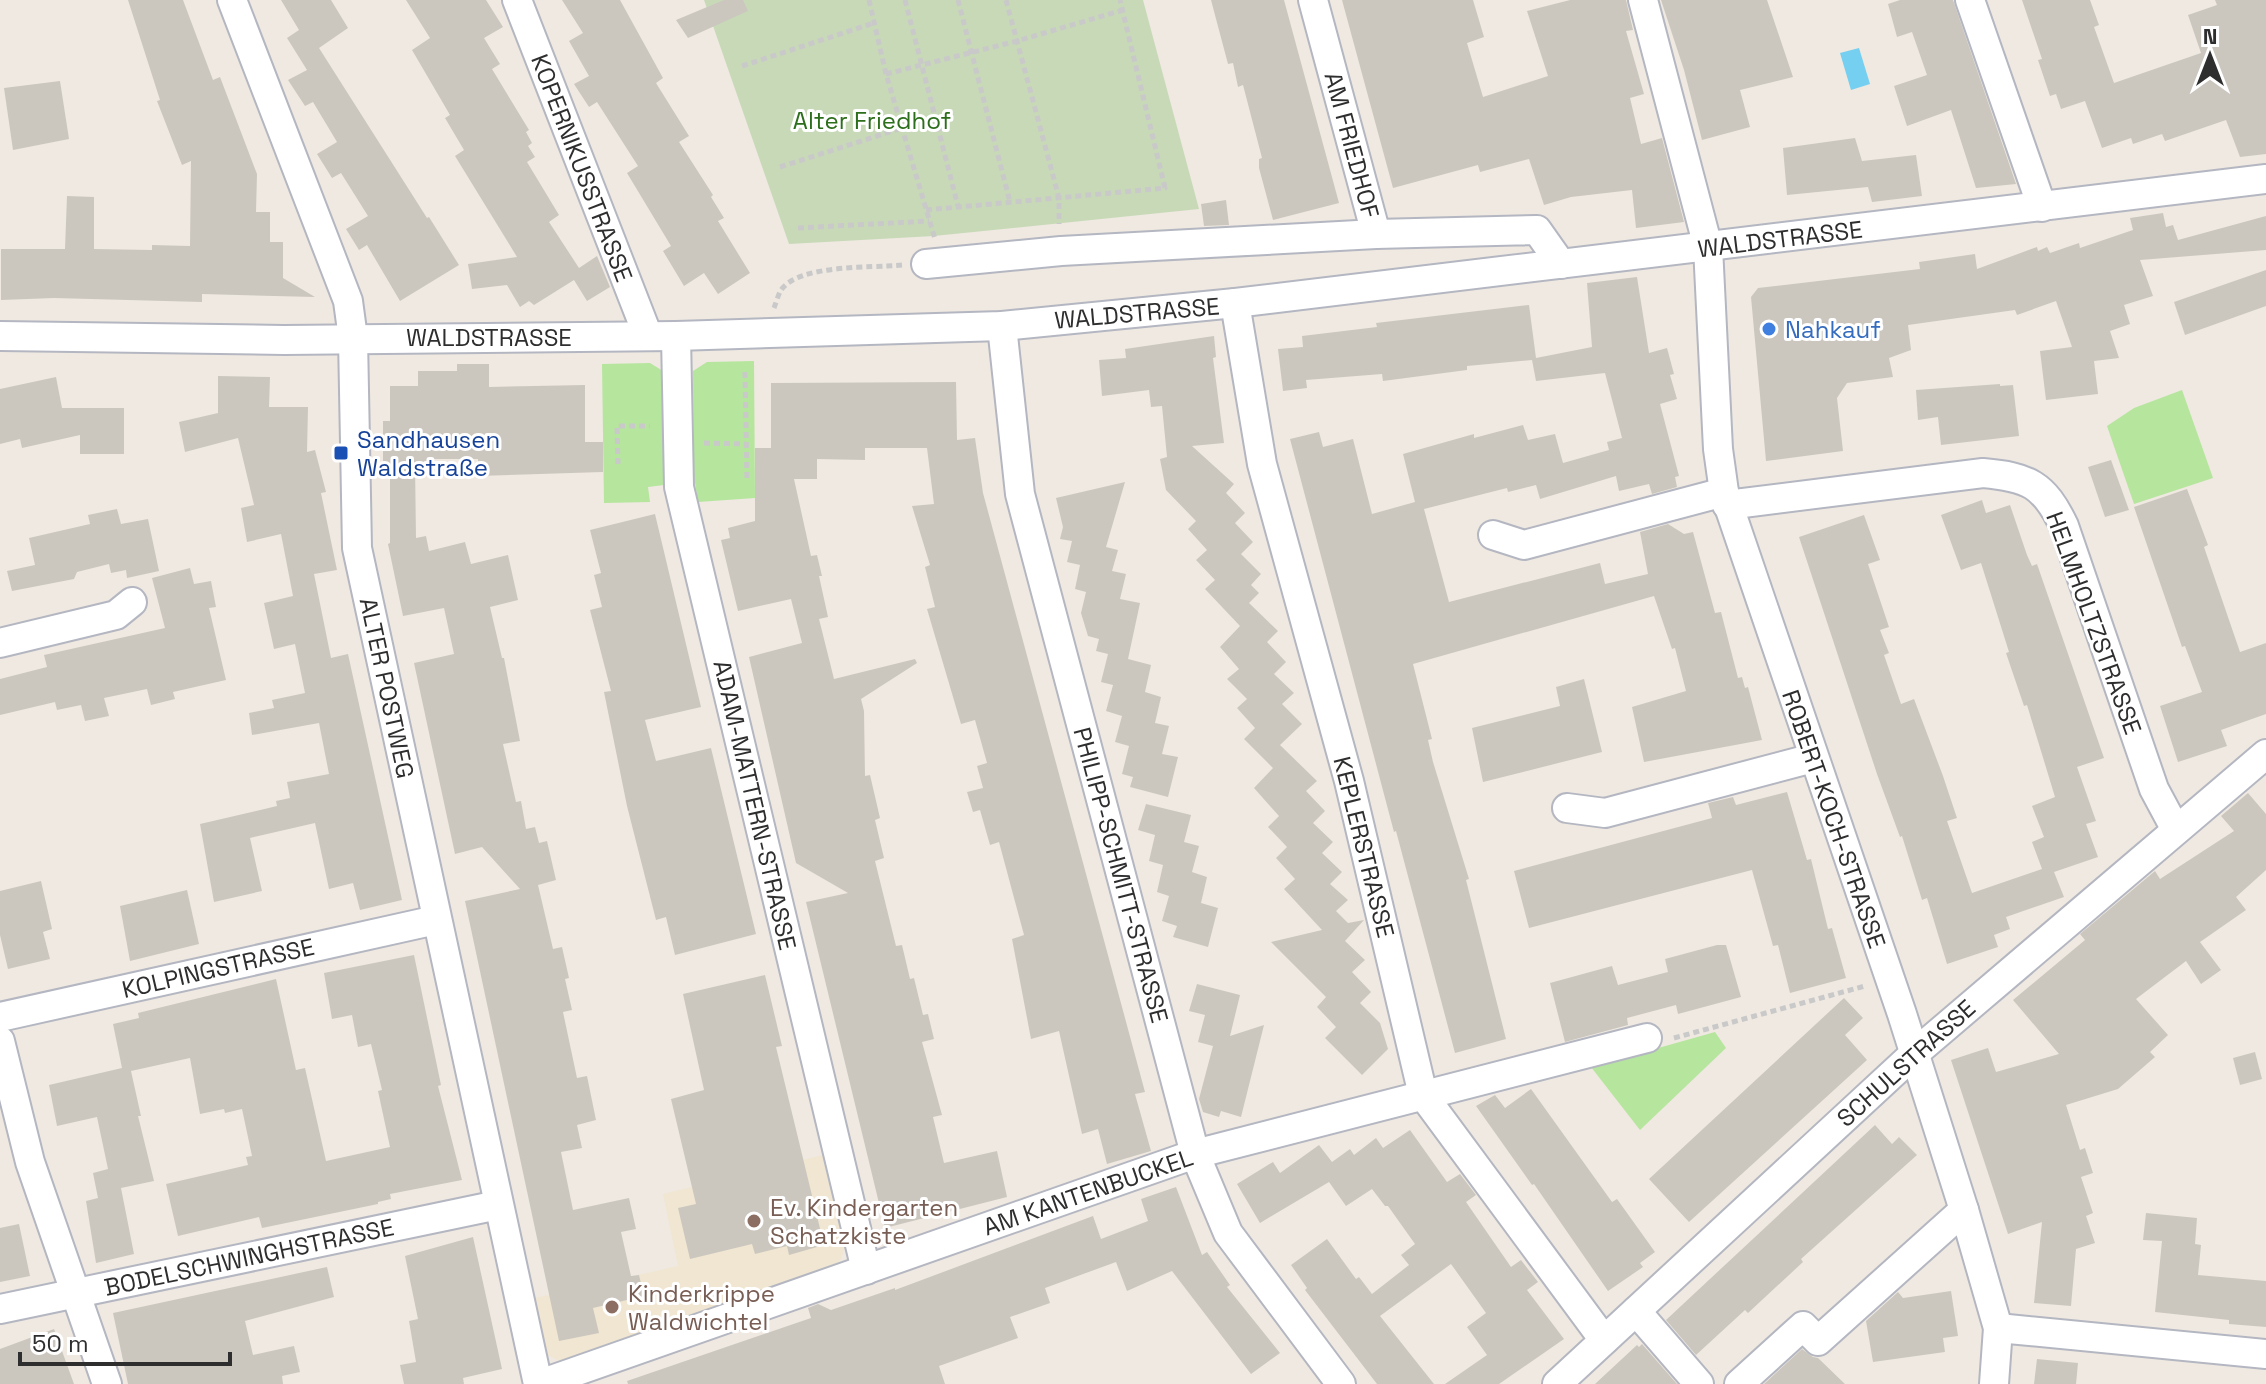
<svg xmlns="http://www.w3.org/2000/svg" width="2266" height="1384" viewBox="0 0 2266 1384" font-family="'Space Grotesk',sans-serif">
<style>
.education{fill:#f0e6d1}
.green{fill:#b6e59e}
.cemetery{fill:#c8d9b8}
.water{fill:#75cff0}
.building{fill:#cbc7bf}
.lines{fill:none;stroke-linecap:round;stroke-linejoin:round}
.minor-casing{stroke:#b4b7c1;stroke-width:32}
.path{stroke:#c9c9c9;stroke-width:5;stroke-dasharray:6 4;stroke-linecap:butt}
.minor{stroke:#fff;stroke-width:28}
.shop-dot{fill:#3f7fe0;stroke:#fff;stroke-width:3}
.transit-dot{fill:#1a4fb4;stroke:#fff;stroke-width:3}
.education-dot{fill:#8d6e63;stroke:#fff;stroke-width:3}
.labels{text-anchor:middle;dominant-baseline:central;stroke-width:6;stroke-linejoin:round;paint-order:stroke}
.park-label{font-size:24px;fill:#2c6e1b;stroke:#fff}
.street-label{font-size:24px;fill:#2e2e2e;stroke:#fff}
.shop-label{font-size:24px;fill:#366cbe;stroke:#fff;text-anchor:start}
.transit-label{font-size:24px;fill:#164399;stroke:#fff;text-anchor:start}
.education-label{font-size:24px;fill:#785e54;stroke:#fff;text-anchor:start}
</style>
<rect width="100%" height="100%" fill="#efe9e1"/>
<polygon class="education" points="823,1155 845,1248 840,1261 825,1269 562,1362 548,1355 535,1298 678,1266 663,1194"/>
<g class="green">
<polygon points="754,361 755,498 698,502 694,476 693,371 707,362"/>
<polygon points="650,363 663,371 664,485 648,487 650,502 604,503 602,364"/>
<polygon points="2182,390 2213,478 2134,504 2107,426 2134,408"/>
<polygon points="1715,1032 1726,1048 1640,1130 1591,1067"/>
</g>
<polygon class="cemetery" points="704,0 1143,0 1199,209 934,236 789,244"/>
<polygon class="water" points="1859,48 1870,84 1851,90 1840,53"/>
<g class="building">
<polygon points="128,0 183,0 213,80 220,77 257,174 256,212 270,212 270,242 283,242 283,278 315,297 202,294 202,302 54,298 1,300 1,249 65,249 67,196 94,197 94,249 152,250 152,245 190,246 191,161 182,165 157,101 160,100"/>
<polygon points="281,0 331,0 348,28 319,48 427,218 429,217 459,265 400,301 367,245 359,250 346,229 368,216 341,173 332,178 317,154 337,142 313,102 305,106 288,80 307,70 287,38 299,30"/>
<polygon points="406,0 486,0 503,27 484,38 500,64 492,69 529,130 526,132 532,143 528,146 535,157 527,162 559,215 549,222 579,268 597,256 610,287 587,301 574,280 534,305 529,301 520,307 507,285 472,289 468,264 517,257 455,156 464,150 445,118 450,115 412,50 430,38"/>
<polygon points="562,0 620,0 663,78 656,83 689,136 679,142 713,195 711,197 724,218 718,221 750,273 718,294 704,273 684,286 663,251 671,246 627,173 638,166 597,102 589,107 574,84 589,76 569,41 583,33"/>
<polygon points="724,0 743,0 748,11 688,38 676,20"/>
<polygon points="1211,0 1284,0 1339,203 1273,220 1259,168 1259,159 1262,158 1243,85 1238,87 1233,63 1228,64"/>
<polygon points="1342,0 1473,0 1484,37 1467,43 1483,97 1548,76 1527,11 1570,0 1626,0 1633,30 1626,31 1644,94 1630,98 1641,144 1662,138 1684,222 1636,228 1632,190 1571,197 1544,205 1529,159 1480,172 1478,165 1393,188"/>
<polygon points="1661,0 1767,0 1793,77 1740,90 1750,127 1702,140 1684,70"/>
<polygon points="1900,0 1953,0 2016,184 1976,188 1951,110 1907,126 1894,86 1927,75 1912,32 1897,37 1888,4"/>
<polygon points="2022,0 2090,0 2099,25 2094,27 2114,83 2201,53 2188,15 2217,5 2215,0 2266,0 2266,154 2240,157 2226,120 2165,141 2162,134 2133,144 2131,138 2102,148 2085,101 2061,109 2056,94 2050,96 2038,60 2042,59"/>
<polygon points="60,81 69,139 13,150 4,88"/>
<polygon points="1855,138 1862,161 1916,155 1922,196 1872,202 1868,187 1787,195 1783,148"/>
<polygon points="1226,200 1229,225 1204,226 1201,204"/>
<polygon points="2163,213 2166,227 2173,225 2178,240 2266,216 2266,250 2140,260 2153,296 2124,305 2130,324 2110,331 2119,358 2094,361 2098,394 2046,400 2040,351 2072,347 2056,301 2017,315 2015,310 1908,325 1911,350 1889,358 1893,377 1847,383 1837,398 1843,451 1766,461 1751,297 1758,288 1920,269 1919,262 1975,254 1977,269 2037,247 2038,251 2047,247 2050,253 2079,243 2080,248 2133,230 2130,218"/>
<polygon points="2266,270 2266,306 2185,335 2174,302"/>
<polygon points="1637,277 1649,353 1667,348 1674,374 1670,375 1677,399 1660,404 1679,476 1675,477 1677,487 1652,494 1649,484 1619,491 1616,476 1540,499 1536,485 1508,492 1507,488 1424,509 1449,602 1600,563 1605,584 1648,574 1640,532 1668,524 1684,534 1693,532 1715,613 1721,612 1738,678 1742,677 1745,688 1748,687 1762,740 1644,762 1632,707 1686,691 1675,648 1672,649 1654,596 1413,664 1432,739 1428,740 1433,762 1469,879 1466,880 1506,1039 1455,1053 1396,831 1394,832 1290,439 1319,432 1323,447 1353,439 1372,514 1415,502 1403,454 1474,434 1474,438 1523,425 1528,440 1555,434 1563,463 1609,450 1607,442 1622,438 1605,373 1536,381 1532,360 1467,366 1467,370 1383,381 1382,374 1306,380 1307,388 1283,391 1278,349 1303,347 1302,336 1377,327 1376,323 1529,305 1536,358 1592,347 1587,283"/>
<polygon points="1214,336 1216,357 1213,358 1224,443 1192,446 1234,484 1226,493 1245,513 1235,523 1253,542 1241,554 1261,574 1251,585 1259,593 1249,603 1278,631 1267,642 1286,662 1274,674 1294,693 1282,704 1302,724 1280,745 1317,781 1306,791 1325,811 1313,823 1333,842 1322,853 1342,872 1330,884 1348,900 1336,911 1348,923 1364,920 1345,941 1365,960 1352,972 1371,992 1360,1003 1380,1023 1388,1049 1362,1075 1325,1038 1336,1027 1317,1007 1326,997 1271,942 1322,930 1284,889 1295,879 1276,858 1287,847 1268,827 1279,816 1254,788 1273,768 1244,739 1255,728 1237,708 1247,699 1227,679 1239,669 1220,647 1240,626 1205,589 1215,580 1196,560 1207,550 1188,529 1196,521 1166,490 1160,459 1167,457 1162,406 1151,407 1149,390 1102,396 1099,360 1126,358 1125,349"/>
<polygon points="457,364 489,364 489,387 585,385 585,442 603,442 603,472 478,476 478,459 432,459 431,462 415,463 416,538 426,536 429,551 465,542 471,564 508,555 518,600 490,607 502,658 504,658 520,741 503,744 516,802 521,801 526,829 535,827 539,843 547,841 556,880 538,885 553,949 562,947 569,978 565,979 572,1010 563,1012 577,1078 587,1076 596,1120 577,1125 582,1148 561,1152 573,1210 629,1198 636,1229 621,1232 631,1276 639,1275 644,1296 593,1308 599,1333 559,1341 465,901 520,889 482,847 455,854 414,663 454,654 444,608 403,616 388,544 390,543 390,463 383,463 383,421 390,421 390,386 418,386 418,371 457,371"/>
<polygon points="218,376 270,377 269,407 308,407 307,452 315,450 326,492 321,493 337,570 314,574 331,658 348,654 402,900 360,910 353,883 329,889 315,823 250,838 262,891 214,902 200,824 277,806 276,801 290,798 287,782 329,774 319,723 252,735 249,713 274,708 272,700 305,693 295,644 274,649 264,603 293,596 281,534 247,542 241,508 254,505 238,438 185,452 179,422 218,413"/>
<polygon points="56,377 62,408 124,408 124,454 80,454 80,435 22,448 20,439 0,444 0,389"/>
<polygon points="956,382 957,440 975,438 983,493 1145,1092 1135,1094 1151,1151 1107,1164 1098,1129 1082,1134 1059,1031 1031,1039 1012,939 1024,935 999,842 990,845 980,810 973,812 967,792 983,788 977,766 987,763 975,720 961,724 927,609 935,607 925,567 930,565 912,506 934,504 927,448 865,448 865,460 817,459 817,479 794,479 811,556 817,555 822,576 819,576 828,617 819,619 834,679 915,659 917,663 861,699 864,711 865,776 870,775 880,818 875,820 884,858 875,861 896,946 902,945 910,979 914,978 923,1015 928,1014 934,1039 922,1042 942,1115 933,1117 944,1163 997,1151 1007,1197 885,1228 806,902 848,893 796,863 749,657 802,643 791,599 738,611 721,540 730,538 728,528 755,521 755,448 771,448 771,383"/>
<polygon points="2000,384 2000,386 2013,385 2019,436 1941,445 1938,417 1918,420 1916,390"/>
<polygon points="2111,460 2129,510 2105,517 2088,467"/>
<polygon points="1125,482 1106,547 1118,550 1112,571 1126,574 1120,599 1140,603 1128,659 1151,665 1145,692 1161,697 1155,723 1169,726 1162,754 1178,757 1168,797 1130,787 1133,777 1122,774 1129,746 1115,742 1122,716 1106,711 1113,685 1101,682 1108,654 1096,651 1099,639 1088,636 1081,613 1086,592 1075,589 1080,565 1067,562 1072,541 1060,539 1063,527 1056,498"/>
<polygon points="2187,489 2208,545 2204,547 2240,652 2266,643 2266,714 2221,730 2227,746 2178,762 2160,706 2202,692 2185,646 2182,647 2134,507"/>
<polygon points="1982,500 1986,513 2010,505 2027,555 2032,566 2037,564 2104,758 2077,767 2096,821 2086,824 2098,857 2054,872 2064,897 2006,917 2010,929 1994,935 1998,947 1947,964 1927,898 1922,900 1902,836 1900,837 1877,774 1799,537 1864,515 1880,560 1868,564 1889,627 1880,630 1889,653 1884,655 1901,704 1914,699 1943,776 1957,818 1947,821 1972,893 2042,869 2032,842 2044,837 2032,806 2055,797 2027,705 2024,706 2006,653 2009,652 1981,563 1961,570 1941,515"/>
<polygon points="117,509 121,524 148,519 159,571 127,578 126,570 111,573 109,564 77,572 74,579 12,591 7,571 35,565 29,538 90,524 88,515"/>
<polygon points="655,514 701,707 645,720 656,761 711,748 756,934 675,955 666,917 656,920 627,806 604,692 611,691 590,610 602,607 594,575 601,573 590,530"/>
<polygon points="190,568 194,584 211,581 216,607 209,608 226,680 173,692 175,699 151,705 147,689 104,698 109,716 85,721 81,705 57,710 55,702 0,715 0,679 47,667 44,655 165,628 152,578"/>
<polygon points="1584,679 1602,752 1483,782 1472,728 1560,706 1556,687"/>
<polygon points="1787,792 1807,860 1811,859 1828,929 1832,928 1846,978 1790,993 1778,945 1773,946 1752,870 1529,928 1514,871 1712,818 1708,803 1733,797 1736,805"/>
<polygon points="2248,793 2266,814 2266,870 2236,897 2246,910 2200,942 2221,970 2201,984 2186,961 2136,999 2168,1035 2150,1052 2155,1057 2118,1089 2066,1105 2080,1150 2085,1148 2093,1173 2081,1177 2093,1213 2086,1216 2095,1243 2076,1249 2071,1306 2034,1303 2042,1222 2008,1234 1951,1060 1988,1048 1996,1072 2059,1054 2013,1000 2085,940 2080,934 2155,871 2160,879 2234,831 2221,816"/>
<polygon points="1146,804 1191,815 1184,842 1199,846 1192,872 1207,877 1201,903 1218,908 1208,947 1173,937 1177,926 1162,921 1169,896 1157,892 1163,865 1149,861 1155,835 1138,830"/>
<polygon points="41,881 52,929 43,932 50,959 8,969 0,935 0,891"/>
<polygon points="187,890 199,944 130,961 120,906"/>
<polygon points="1717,945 1726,945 1741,997 1678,1014 1676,1005 1627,1018 1628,1025 1565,1042 1550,983 1612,966 1618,985 1668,972 1665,959"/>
<polygon points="414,955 441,1085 438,1086 462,1180 390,1194 391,1199 378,1202 378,1204 262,1228 259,1217 178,1236 166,1184 248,1165 246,1157 252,1156 242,1109 225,1113 224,1109 200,1114 190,1058 131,1071 141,1116 138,1116 154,1181 121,1188 134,1254 96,1263 86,1201 98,1198 93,1173 108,1169 97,1117 57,1126 49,1085 122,1068 113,1024 139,1018 138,1013 276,979 296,1070 305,1068 326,1161 390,1147 378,1091 382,1090 371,1044 358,1047 352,1015 332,1019 324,973"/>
<polygon points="765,975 782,1046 776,1047 824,1245 789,1255 787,1246 755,1254 752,1244 690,1259 678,1208 696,1204 671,1099 704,1090 683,994"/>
<polygon points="1197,984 1240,995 1230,1036 1264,1025 1241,1117 1221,1111 1219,1117 1203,1112 1199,1099 1213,1046 1198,1042 1205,1015 1189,1011"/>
<polygon points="1844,998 1863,1018 1845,1035 1867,1060 1689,1222 1649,1179"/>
<polygon points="2255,1052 2262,1079 2240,1085 2233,1058"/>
<polygon points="1531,1089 1612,1202 1617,1199 1655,1252 1640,1263 1643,1267 1608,1291 1534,1184 1532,1185 1476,1106 1495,1095 1505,1108"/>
<polygon points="1875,1125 1892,1144 1899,1137 1917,1155 1801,1259 1803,1262 1748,1313 1745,1310 1696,1355 1666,1320"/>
<polygon points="1410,1130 1447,1182 1460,1174 1476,1195 1466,1202 1511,1267 1521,1260 1538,1282 1527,1290 1564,1339 1499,1384 1445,1384 1487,1355 1467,1327 1486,1313 1451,1264 1380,1316 1434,1384 1377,1384 1305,1290 1307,1288 1291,1265 1327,1239 1356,1279 1359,1277 1372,1294 1409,1265 1401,1255 1415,1244 1388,1206 1385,1206 1372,1189 1346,1206 1329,1182 1260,1223 1237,1184 1273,1162 1280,1173 1319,1145 1332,1162 1350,1149 1354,1155 1376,1138 1383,1148"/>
<polygon points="1176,1187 1202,1255 1207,1252 1230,1285 1227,1287 1280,1353 1251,1374 1172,1271 1127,1291 1116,1262 1045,1288 1050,1303 1010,1317 1018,1338 939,1366 945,1384 628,1384 627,1381 811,1318 808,1308 818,1304 831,1310 895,1288 895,1290 1093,1216 1101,1239 1148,1221 1141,1199"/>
<polygon points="2146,1213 2197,1218 2195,1244 2201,1245 2198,1275 2266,1281 2266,1327 2229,1324 2229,1320 2155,1312 2162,1241 2143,1240"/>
<polygon points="19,1224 30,1276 0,1282 0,1228"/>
<polygon points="473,1237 502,1369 463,1378 464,1384 404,1384 400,1365 416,1362 409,1321 418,1319 405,1256"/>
<polygon points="327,1267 334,1297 245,1321 253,1355 294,1346 300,1372 282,1376 283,1384 128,1384 113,1313"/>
<polygon points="1951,1291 1958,1336 1943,1338 1945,1352 1873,1362 1866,1321 1898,1292 1903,1298"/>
<polygon points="54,1329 74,1384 0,1384 0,1349"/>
<polygon points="1642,1344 1677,1384 1595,1384 1637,1345 1639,1347"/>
<polygon points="1802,1349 1813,1357 1818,1358 1845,1384 1764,1384"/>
<polygon points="2037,1359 2078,1363 2076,1384 2034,1384"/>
</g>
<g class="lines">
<g class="minor-casing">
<g id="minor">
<polyline points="232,0 348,301 353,338 357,548 538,1384"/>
<polyline points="517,0 648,336"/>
<polyline points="1313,0 1376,234 1537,230 1561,264"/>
<polyline points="1643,0 1708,247 1718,449 1724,492 1902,1014 1964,1210 1998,1328 1994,1384"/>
<polyline points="1970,0 2042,207"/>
<polyline points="926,264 1061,251 1376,234"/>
<polyline points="1235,303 1262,464 1349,781 1423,1095 1604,1340"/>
<polyline points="1002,326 1020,494 1195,1154 1228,1233 1341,1384"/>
<polyline points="0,336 284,340 676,336 1002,326 1235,303 2266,179"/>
<polyline points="676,336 679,487 866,1270"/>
<path d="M1727,505L1983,473C2028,477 2044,484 2064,526L2154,789L2176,830"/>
<polyline points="1493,535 1524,545 1724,492"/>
<polyline points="0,643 116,615 132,602"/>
<polyline points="1567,808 1605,813 1813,758"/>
<polyline points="0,1017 436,920"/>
<polyline points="0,1041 30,1162 107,1384"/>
<polyline points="0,1309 498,1205"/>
<polyline points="1636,1311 1699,1384"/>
<polyline points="1998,1328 2266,1354"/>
<polyline points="540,1384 1195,1154 1647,1038"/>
<polyline points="1557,1384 1915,1053 2266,754"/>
<polyline points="1739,1384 1803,1326 1818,1341 1964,1210"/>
</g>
</g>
<g class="path">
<polyline points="869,0 886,74 935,239"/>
<polyline points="905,0 958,206"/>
<polyline points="958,0 1010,202"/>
<polyline points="1006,0 1059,198 1059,224"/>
<polyline points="742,66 874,23"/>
<polyline points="886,74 1017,41 1123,10"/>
<polyline points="780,167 902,128"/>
<polyline points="926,210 1165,188 1120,0"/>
<polyline points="798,228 929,221"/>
<path d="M774,308C776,303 778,295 781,290C799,264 872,268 902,265"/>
<polyline points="745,372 747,481"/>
<polyline points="704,443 746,444"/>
<polyline points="618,464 617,426 650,426"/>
<polyline points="1674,1038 1865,986"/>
</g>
<use href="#minor" class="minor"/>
</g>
<circle class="shop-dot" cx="1769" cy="329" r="8"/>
<rect class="transit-dot" x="333" y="445" width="16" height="16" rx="4"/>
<g class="education-dot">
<circle cx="754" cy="1221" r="8"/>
<circle cx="612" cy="1307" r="8"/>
</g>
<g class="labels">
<g class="park-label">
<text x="872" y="120">Alter Friedhof</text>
</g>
<g class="street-label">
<text transform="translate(1352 145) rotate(75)">AM FRIEDHOF</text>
<text transform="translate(582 168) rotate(69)">KOPERNIKUSSTRASSE</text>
<text transform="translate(1780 239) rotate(-7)">WALDSTRASSE</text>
<text transform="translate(1137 313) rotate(-5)">WALDSTRASSE</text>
<text x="489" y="337">WALDSTRASSE</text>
<text transform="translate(2094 623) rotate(70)">HELMHOLTZSTRASSE</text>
<text transform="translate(387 688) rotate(78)">ALTER POSTWEG</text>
<text transform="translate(755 805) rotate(77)">ADAM-MATTERN-STRASSE</text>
<text transform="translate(1834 819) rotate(71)">ROBERT-KOCH-STRASSE</text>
<text transform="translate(1364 847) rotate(76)">KEPLERSTRASSE</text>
<text transform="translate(1121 875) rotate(75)">PHILIPP-SCHMITT-STRASSE</text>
<text transform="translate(218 968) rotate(-13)">KOLPINGSTRASSE</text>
<text transform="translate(1906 1063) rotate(-42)">SCHULSTRASSE</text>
<text transform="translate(1088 1192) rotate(-19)">AM KANTENBUCKEL</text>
<text transform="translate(249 1257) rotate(-12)">BODELSCHWINGHSTRASSE</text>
</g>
<g class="shop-label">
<text x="1785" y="329">Nahkauf</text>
</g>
<g class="transit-label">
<text x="357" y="439">Sandhausen<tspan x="357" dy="28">Waldstraße</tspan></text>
</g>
<g class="education-label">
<text x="770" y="1207">Ev. Kindergarten<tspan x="770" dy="28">Schatzkiste</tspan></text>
<text x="628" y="1293">Kinderkrippe<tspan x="628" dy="28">Waldwichtel</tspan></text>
</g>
</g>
<g transform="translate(2210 56)" stroke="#ffffff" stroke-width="6" paint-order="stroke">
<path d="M0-6L14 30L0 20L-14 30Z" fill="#2e2e2e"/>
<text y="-12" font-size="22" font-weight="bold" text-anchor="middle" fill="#2e2e2e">N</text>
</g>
<path d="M20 1352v12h210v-12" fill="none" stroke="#2e2e2e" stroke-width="4"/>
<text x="32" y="1352" font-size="24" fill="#2e2e2e" stroke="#ffffff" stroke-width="6" paint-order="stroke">50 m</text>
</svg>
